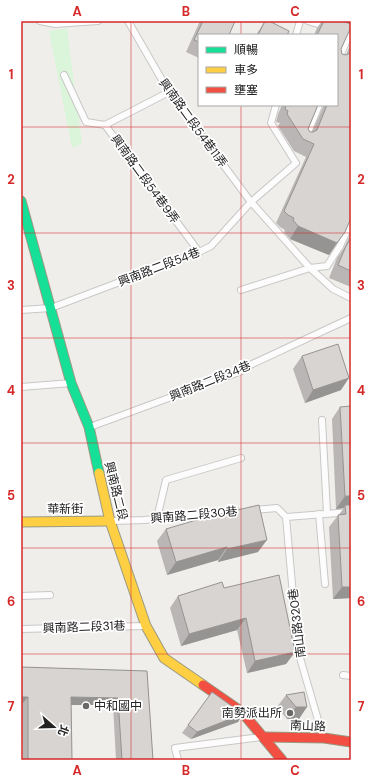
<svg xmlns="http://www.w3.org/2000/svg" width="372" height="781" viewBox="0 0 372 781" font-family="'DM Sans','Noto Sans TC',sans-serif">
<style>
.park{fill:#daf5da}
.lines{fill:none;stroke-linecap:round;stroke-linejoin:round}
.lane-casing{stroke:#c9c8c7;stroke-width:8}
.fast-casing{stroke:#999a82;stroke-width:11}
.slow-casing{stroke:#999a82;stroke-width:11}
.jam-casing{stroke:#999a82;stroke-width:11}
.lane{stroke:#fdfcfc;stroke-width:6}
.fast{stroke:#16e098;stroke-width:9}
.slow{stroke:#ffcf43;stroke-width:9}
.jam{stroke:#f24e42;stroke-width:9}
.wall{fill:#b9b6b5}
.shaded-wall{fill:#969493}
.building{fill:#d7d4d2;stroke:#969493}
.grid{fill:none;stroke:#d62828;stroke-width:1;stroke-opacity:0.55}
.poi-dot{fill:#6a6968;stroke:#fff;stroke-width:1.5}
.labels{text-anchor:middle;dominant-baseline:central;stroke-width:3.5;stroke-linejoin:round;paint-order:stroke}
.street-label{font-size:12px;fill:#222;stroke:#fff}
.poi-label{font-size:12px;fill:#222;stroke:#fff;text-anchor:start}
.neatline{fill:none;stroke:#d62828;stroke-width:1.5}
.grid-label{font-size:13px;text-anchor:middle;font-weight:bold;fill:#d62828}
</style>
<rect width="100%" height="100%" fill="#f0eeeb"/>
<polygon class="park" points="67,28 82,144 72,148 49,31"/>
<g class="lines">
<g class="lane-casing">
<g id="lane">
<polyline points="40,21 55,24 98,21"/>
<polyline points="128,21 169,92 251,202 310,268 333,289 351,298"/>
<polyline points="308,21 327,27"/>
<polyline points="296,35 300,21"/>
<polyline points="337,63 350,33"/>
<polyline points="64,75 86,122 105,125 199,252"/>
<polyline points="105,125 169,92"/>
<polyline points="306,137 319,105"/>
<polyline points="241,290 310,268 327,266 340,246 351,222"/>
<polyline points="21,310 51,308 199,252 211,246 251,202 296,163 271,123 276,105"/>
<polyline points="21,387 71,383"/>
<polyline points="322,420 327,513"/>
<polyline points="90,427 242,371 248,366 351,318"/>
<polyline points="253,510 277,508 286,517 298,651 323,737"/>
<polyline points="319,514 325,584"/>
<polyline points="286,517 351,512"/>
<polyline points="157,518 166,480 241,458"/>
<polyline points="112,521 144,520 236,511"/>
<polyline points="21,596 50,595"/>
<polyline points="21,629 145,626"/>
<polyline points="343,675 351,676"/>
<polyline points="178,760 175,748 261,737"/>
</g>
</g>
<g class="fast-casing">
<polyline id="fast" points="21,201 71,383 89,427 99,473"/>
</g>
<g class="slow-casing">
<g id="slow">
<polyline points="99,473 110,521 146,626 164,658 203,685"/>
<polyline points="21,522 110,521"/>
</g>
</g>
<g class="jam-casing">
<g id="jam">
<polyline points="203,685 242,712 282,760"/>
<polyline points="264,737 324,738 351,742"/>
</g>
</g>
<use href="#lane" class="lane"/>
<use href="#fast" class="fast"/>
<use href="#slow" class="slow"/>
<use href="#jam" class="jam"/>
</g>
<g class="wall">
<polygon points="200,21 235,21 199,35 199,58 186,52"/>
<polygon points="265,21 287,35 256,35"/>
<polygon points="322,21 351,21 351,29 350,28 341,49 342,54 346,55 351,43 351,218 337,243 329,255 290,239 284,232 285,230 280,227 276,223 306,157 294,151 278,126 280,123 276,122 278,114 282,105 318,105 308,129 310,132 312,132 323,107 323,105 337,105 337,35 314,35 317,28"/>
<polygon points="351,233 351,287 329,278 337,258 344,248"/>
<polygon points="302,356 341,390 305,403 293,369"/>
<polygon points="340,407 351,598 333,599 329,527 344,508 336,509 332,419"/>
<polygon points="166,529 258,552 218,562 218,560 167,575 157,541"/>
<polygon points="224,588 295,652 286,664 247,673 237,630 181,646 170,608 178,596"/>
<polygon points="21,667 147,671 153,760 116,760 113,705 71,705 72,760 23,760 22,704 21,704"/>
<polygon points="304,692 299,719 287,719 277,707 286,695"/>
<polygon points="243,714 238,722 191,739 182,733 188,725"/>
</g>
<g class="shaded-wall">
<polygon points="324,21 351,21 351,29"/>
<polygon points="298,226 337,243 329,255 290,239"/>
<polygon points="349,378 341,390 305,403 313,390"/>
<polygon points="345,496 351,496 351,508 345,505 344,508 336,509"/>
<polygon points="267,540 258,552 218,562 227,549"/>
<polygon points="227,547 218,560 167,575 176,562"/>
<polygon points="342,587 351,587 351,598 333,599"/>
<polygon points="246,618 237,630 181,646 189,634"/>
<polygon points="295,652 286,664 247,673 255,661"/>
<polygon points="21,697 28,697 22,704 21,704"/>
<polygon points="71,697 118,698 113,705 65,705"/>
<polygon points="296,707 307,707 299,719 287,719"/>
<polygon points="243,714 238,722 191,739 197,732"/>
</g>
<g class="building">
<polygon points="203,21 235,21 229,35 199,35 199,42 194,40"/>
<polygon points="265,21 269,21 289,31 287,35 258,35"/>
<polygon points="324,21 341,21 351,24 351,27 341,49 342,54 346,55 350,53 351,50 351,218 345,232 337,243 298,226 293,220 294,218 288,215 284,211 314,144 303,139 287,114 288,111 285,109 286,105 318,105 308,129 310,132 313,132 317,130 327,105 337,105 337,35 317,35"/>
<polygon points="351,238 351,271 338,265 346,246"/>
<polygon points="338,344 349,378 313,390 302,356"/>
<polygon points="351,406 351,496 345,496 340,407"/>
<polygon points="259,505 267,540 227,549 227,547 176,562 166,529 203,518"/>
<polygon points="345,505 351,505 351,587 342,587 338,515 346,514"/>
<polygon points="279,575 295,652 255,661 246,618 189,634 178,596 222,582 224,588"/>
<polygon points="21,667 147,671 153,760 122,760 118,698 71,697 72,760 28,760 28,697 21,697"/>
<polygon points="212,692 243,714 197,732 188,725"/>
<polygon points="304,692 307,707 296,707 286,695"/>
</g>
<path class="grid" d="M131,21V760M241,21V35M241,105V760M21,127H351M21,233H351M21,338H351M21,443H351M21,548H351M21,654H351"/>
<g class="poi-dot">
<circle cx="86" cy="706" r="4"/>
<circle cx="290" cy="713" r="4"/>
</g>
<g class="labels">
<g class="street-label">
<text transform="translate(193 123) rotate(54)">興南路二段54巷11弄</text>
<text transform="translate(145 179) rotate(54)">興南路二段54巷9弄</text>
<text transform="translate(159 267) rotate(-21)">興南路二段54巷</text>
<text transform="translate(210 381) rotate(-22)">興南路二段34巷</text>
<text transform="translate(116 491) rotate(76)">興南路二段</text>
<text x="65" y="509">華新街</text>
<text transform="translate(194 515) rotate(-5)">興南路二段30巷</text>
<text transform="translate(297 623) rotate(-97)">南山路320巷</text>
<text transform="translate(84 627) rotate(-2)">興南路二段31巷</text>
<text transform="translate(308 726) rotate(2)">南山路</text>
</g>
<g class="poi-label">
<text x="94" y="706">中和國中</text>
<text x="282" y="713" text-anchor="end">南勢派出所</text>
</g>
</g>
<rect width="372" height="781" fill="none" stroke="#ffffff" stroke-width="44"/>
<rect x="198" y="34" width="140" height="72" fill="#ffffff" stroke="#a7a7a7"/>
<rect x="206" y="47" width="20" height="6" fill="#16e098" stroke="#a7a7a7"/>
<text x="234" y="54" font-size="12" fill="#222222">順暢</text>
<rect x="206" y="67" width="20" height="6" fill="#ffcf43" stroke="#a7a7a7"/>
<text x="234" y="74" font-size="12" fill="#222222">車多</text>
<rect x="206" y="87" width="20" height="6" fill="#f24e42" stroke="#a7a7a7"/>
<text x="234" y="94" font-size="12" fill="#222222">壅塞</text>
<g transform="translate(54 727) rotate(110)" stroke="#ffffff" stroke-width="3" paint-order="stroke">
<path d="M0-3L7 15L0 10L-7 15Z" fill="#222222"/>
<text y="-6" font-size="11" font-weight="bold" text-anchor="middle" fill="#222222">北</text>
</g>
<rect x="22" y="22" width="328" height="737" class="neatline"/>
<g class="grid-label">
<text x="77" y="16">A</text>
<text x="186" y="16">B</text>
<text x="295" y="16">C</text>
<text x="11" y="79">1</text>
<text x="361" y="79">1</text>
<text x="11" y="184">2</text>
<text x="361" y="184">2</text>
<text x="11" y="290">3</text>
<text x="361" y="290">3</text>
<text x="11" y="395">4</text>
<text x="361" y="395">4</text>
<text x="11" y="500">5</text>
<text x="361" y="500">5</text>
<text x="11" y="606">6</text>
<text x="361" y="606">6</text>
<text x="11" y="711">7</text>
<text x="361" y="711">7</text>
<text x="77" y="775">A</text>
<text x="186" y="775">B</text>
<text x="295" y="775">C</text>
</g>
</svg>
